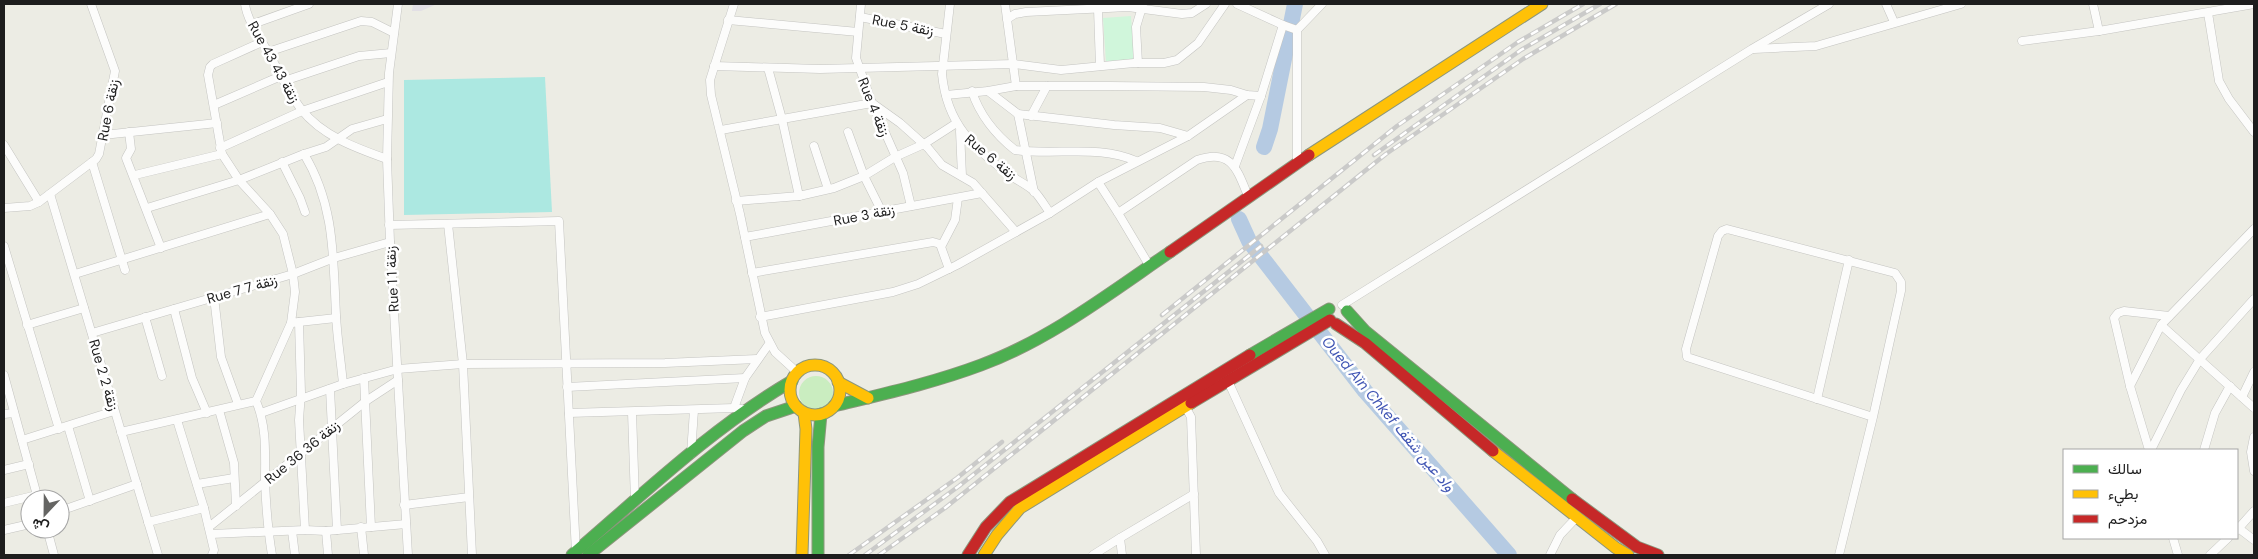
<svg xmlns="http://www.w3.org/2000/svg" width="2258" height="559" viewBox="0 0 2258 559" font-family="'DM Sans',Vazirmatn,sans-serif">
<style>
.grass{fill:#caedc0}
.park{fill:#d0f6db}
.pitch{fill:#ace8e1}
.plaza{fill:#e2dfe5}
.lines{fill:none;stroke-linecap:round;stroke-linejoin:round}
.river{stroke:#b5cae2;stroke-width:16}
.street-casing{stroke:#c4c4c1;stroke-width:9}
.fast-casing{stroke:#8c967c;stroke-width:13}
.slow-casing{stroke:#8c967c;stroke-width:13}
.jam-casing{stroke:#8c967c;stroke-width:13}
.street{stroke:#fcfcfb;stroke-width:8}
.fast{stroke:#4caf50;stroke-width:11}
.slow{stroke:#ffc107;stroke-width:11}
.jam{stroke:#c62828;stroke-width:11}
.rail-casing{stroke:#cacac9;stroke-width:4.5}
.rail{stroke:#fff;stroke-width:2.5;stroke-dasharray:8;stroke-linecap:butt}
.labels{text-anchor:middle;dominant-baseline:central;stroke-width:5;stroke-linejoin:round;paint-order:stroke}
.street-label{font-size:14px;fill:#1d1d1d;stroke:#fff}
.water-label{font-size:15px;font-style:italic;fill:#4156b4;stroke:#fff}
</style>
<rect width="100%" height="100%" fill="#ecece4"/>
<circle class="grass" cx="816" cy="393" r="17"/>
<polygon class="park" points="1131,16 1134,60 1106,62 1103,18"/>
<polygon class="pitch" points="545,77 552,212 404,215 404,80"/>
<polygon class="plaza" points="413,4 437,4 421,11 412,11"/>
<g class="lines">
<g class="river">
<polyline points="1264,147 1270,129 1295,4"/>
<polyline points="1239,219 1249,241 1365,391 1509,555"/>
</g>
<g class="street-casing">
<g id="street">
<path d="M245,4C247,20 260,38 268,52C279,71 288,92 301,109C322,136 356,148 387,159"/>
<polyline points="398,4 389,73 387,159 390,242 408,555"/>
<polyline points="734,4 710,80 711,95 740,214 765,333 775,352 798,373"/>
<polyline points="861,4 856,58 872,103 903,173 911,206"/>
<path d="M950,4L942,74C947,125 973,147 1011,176C1019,181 1027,185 1034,191C1040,197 1045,206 1050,213"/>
<polyline points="1005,4 1016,86"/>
<polyline points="1237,4 1283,25 1297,30"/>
<polyline points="1886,4 1894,22"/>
<polyline points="2093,4 2099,31"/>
<polyline points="1098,9 1100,66"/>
<polyline points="2208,13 2219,81 2229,99 2254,132"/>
<polyline points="860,17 946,34"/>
<polyline points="1007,19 1015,14 1026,12 1128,7 1182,14 1192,13 1206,4"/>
<polyline points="728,20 858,32"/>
<polyline points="253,24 309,4"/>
<polyline points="2022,41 2099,31 2254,4"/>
<polyline points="262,42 213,64 210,67 208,75 222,154 239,180 270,214 283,234 293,274 295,292 291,323 299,322 301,393 299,420 305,530"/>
<polyline points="1754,49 1816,46 1961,4"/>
<polyline points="268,52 361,21 372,22 394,33"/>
<polyline points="1138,63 1136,27 1143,4"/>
<polyline points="714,66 820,69 1014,64 1061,70 1134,63 1164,63 1177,60 1198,43 1225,4"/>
<polyline points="768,68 782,119 799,196"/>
<polyline points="284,81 359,56 391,53"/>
<path d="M972,91C979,114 996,135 1015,150C1056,156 1098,144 1136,161"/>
<polyline points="988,91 1018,114 1114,125 1160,128 1188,136"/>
<polyline points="946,95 988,91 1016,86 1110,86 1204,87 1231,90 1247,95 1261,96"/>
<polyline points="214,105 281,76"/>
<polyline points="1018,114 1034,192"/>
<polyline points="1031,116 1047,86"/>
<polyline points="721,130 872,103 900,123 928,148 942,165 973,183 1016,232"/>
<polyline points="960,131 962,176"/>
<polyline points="129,132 131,149 126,158 161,248"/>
<polyline points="848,132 864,176 882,212"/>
<polyline points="103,135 217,123"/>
<polyline points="4,145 39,202"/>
<polyline points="814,146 828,189"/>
<polyline points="220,148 302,111 388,82"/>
<path d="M304,154C335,205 333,257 336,315C337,338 341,361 343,384"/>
<polyline points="92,162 125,270"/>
<polyline points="282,162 300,198 305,212"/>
<polyline points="1297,163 1297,30 1322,4"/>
<polyline points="1235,166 1261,96 1283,25"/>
<polyline points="135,175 222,154"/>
<polyline points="1098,182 1118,213"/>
<polyline points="50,194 158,555"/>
<polyline points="736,201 799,196 834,188 864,176 895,157 924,144 955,124"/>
<polyline points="4,208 30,206 39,202 96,159 99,154 115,71 91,4"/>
<polyline points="147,208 239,180 304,154 326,147 352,129 387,119"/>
<polyline points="448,224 463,364 472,555"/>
<polyline points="389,225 559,221 576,552"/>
<polyline points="745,237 982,193"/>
<polyline points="942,245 955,220 958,198"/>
<polyline points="4,246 59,429"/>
<path d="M1149,265L1118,213L1197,160C1231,148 1237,169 1248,196"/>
<polyline points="752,273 933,242 940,244 949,269"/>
<polyline points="75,274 270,214"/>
<polyline points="214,297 221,357 238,404"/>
<polyline points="1342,305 1752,49 1829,4"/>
<polyline points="174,309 192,378 207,413"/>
<polyline points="145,317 162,376"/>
<polyline points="760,317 893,292 918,284 957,265 1050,213 1098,182 1188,136 1247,95"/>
<polyline points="299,322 336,318"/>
<polyline points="27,325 84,308"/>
<polyline points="2161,325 2254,408"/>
<polyline points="92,333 293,274 334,258 390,242"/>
<polyline points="4,375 38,499"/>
<polyline points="364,378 371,527"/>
<polyline points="1228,381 1279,493 1317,541 1325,555"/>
<polyline points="2130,386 2161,325 2254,229"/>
<polyline points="567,387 745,378"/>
<polyline points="330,389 337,530"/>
<polyline points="2242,397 2254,372"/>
<polyline points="1817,399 1849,260"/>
<polyline points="734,408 745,378 769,344"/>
<polyline points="1186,408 1191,417 1196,555"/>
<polyline points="219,410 234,463 236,506"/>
<polyline points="632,412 635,501"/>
<polyline points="261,413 343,384 398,369 463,364 665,363 757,359"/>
<polyline points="569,413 734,408 748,410"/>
<polyline points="4,414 14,413"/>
<polyline points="177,420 204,508"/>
<polyline points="68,426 90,501"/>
<polyline points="121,432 256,401"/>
<polyline points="2254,437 2251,452 2254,471"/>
<polyline points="22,440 114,411"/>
<polyline points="2149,450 2130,386 2114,318 2118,313 2124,311 2169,316"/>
<polyline points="2151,450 2181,390 2200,359 2254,299"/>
<polyline points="2204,450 2215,413 2230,386"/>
<polyline points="691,454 694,410"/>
<polyline points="4,470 29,464"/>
<polyline points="197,484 234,478"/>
<polyline points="4,503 37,495"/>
<polyline points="404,505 469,497"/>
<polyline points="60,511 137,484"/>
<polyline points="148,522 204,508 214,550 212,555"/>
<polyline points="209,527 366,401 398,380"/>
<polyline points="361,527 364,555"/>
<polyline points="2237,527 2254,540"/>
<polyline points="47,529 54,555"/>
<polyline points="4,530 30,524"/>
<polyline points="2237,530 2254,511"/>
<polyline points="292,531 295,555"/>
<polyline points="326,531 328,555"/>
<polyline points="211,534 305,530 326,531 406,524"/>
<polyline points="1120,538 1194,494"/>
<polyline points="2173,538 2178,555"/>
<path d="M272,555C268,531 266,506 265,481C265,453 267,427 256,401L291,323"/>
<polyline points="1093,555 1120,538 1122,555"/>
<polyline points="1550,555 1560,535 1577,517"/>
<polyline points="1839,555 1873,417 1901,291 1901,282 1895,273 1727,229 1722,231 1718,236 1686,349 1687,357 1873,417"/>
<polyline points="2210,555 2228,538"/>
</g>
</g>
<g class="fast-casing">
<g id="fast">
<polyline points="1347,311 1365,331 1572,499"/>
<polyline points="1250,355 1329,309"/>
<path d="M834,406C883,394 933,383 981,365C1049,340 1110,293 1170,252"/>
<path d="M572,555C641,496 714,426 792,381"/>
<polyline points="588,555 743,431 766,416 796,406"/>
<polyline points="818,555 818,447 821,414"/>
</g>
</g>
<g class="slow-casing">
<g id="slow">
<polyline points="1309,155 1542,4"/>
<circle cx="815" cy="390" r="25"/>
<polyline points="838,382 868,398"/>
<polyline points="1493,451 1616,548 1628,555"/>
<polyline points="802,555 806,429 804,413"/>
<polyline points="984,555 997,535 1020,508 1191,403"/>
</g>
</g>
<g class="jam-casing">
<g id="jam">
<polyline points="1170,252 1309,155"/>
<polyline points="1336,324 1365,343 1493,451"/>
<polyline points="1191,403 1330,320"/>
<polyline points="1572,499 1637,547 1658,555"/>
<polyline points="968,555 986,527 1010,502 1250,355"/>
</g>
</g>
<use href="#street" class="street"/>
<use href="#fast" class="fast"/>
<use href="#slow" class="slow"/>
<use href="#jam" class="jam"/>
<g class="rail-casing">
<g id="rail">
<polyline points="1374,155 1521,50 1600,4"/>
<polyline points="1162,315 1397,126 1518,42 1583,4"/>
<polyline points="849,555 957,478 1002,442"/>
<polyline points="865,555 959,486 1261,246"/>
<polyline points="879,555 945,508 1386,154 1523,59 1616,4"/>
</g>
</g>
<use href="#rail" class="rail"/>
</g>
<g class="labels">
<g class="street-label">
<text transform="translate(903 25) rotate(11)">Rue 5 زنقة</text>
<text transform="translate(274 62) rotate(61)">Rue 43 زنقة 43</text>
<text transform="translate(874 107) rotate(68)">Rue 4 زنقة</text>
<text transform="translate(108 110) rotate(-79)">Rue 6 زنقة</text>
<text transform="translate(991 157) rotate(40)">Rue 6 زنقة</text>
<text transform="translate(864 215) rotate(-11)">Rue 3 زنقة</text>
<text transform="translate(392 279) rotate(-93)">Rue 1 زنقة 1</text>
<text transform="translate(242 289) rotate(-16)">Rue 7 زنقة 7</text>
<text transform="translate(104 375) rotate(74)">Rue 2 زنقة 2</text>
<text transform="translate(302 452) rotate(-39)">Rue 36 زنقة 36</text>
</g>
<g class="water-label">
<text transform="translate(1388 414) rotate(50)">Oued Aïn Chkef واد عين شقف</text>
</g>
</g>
<rect width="2258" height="559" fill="none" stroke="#1d1d1d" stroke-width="10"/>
<rect x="2063" y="449" width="175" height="90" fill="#ffffff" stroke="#a5a5a5"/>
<rect x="2073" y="465" width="25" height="8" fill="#4caf50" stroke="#a5a5a5"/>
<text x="2108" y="474" font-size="15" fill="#1d1d1d">سالك</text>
<rect x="2073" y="490" width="25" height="8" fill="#ffc107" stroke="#a5a5a5"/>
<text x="2108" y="499" font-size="15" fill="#1d1d1d">بطيء</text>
<rect x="2073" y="515" width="25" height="8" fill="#c62828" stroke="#a5a5a5"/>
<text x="2108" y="524" font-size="15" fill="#1d1d1d">مزدحم</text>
<g transform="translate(45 514) rotate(202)"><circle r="24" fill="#ffffff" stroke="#a5a5a5"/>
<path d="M0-4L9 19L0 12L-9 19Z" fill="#656563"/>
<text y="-8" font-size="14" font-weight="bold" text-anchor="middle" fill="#1d1d1d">ش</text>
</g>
</svg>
